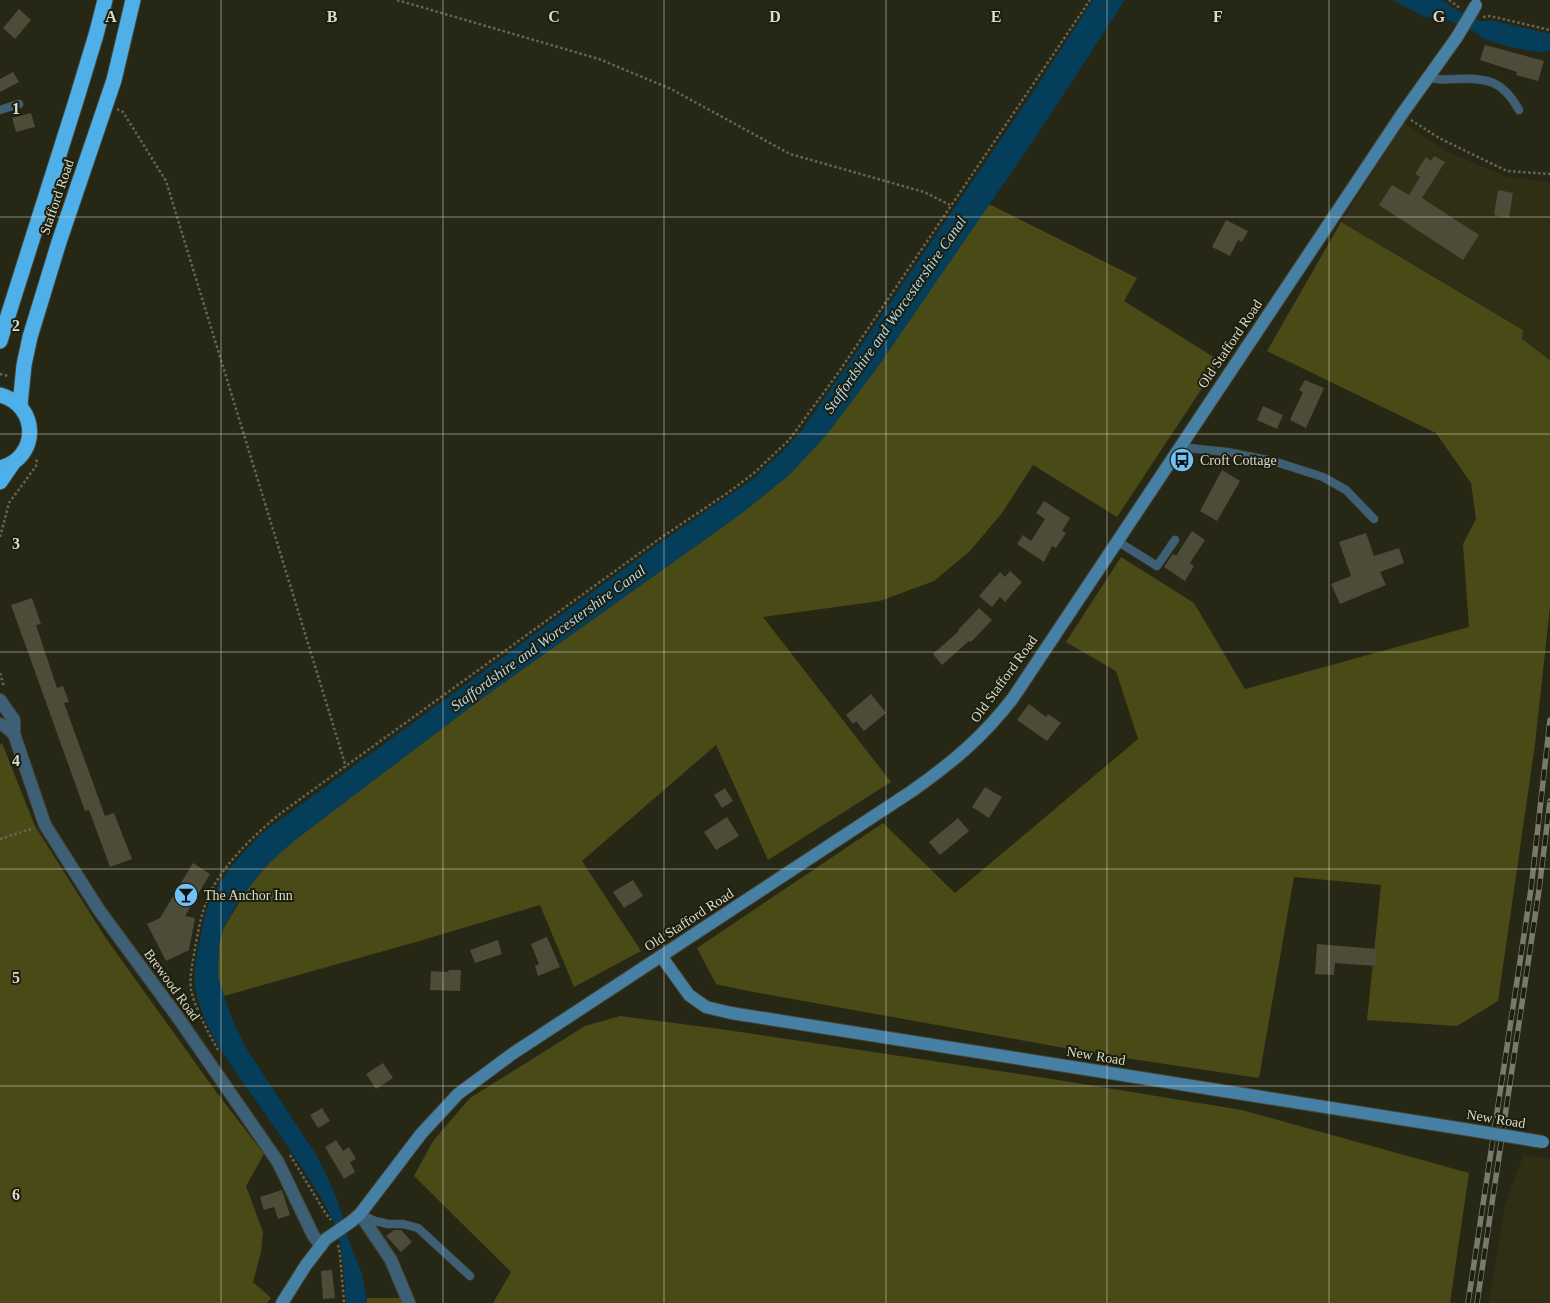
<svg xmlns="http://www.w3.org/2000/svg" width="1550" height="1303" viewBox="0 0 1550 1303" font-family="Georgia,serif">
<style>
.built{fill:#2f2f16}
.green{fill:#4a4a17}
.water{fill:#053e5b}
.building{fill:#4c4c39}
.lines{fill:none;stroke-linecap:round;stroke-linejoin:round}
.lane-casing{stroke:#443;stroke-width:9}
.street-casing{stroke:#443;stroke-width:14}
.secondary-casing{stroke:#443;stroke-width:14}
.highway-casing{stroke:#443;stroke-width:17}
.path{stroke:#666657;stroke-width:2.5;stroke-dasharray:2.5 2.5;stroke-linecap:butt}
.lane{stroke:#3d6077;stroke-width:8}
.street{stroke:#3d6077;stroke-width:12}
.secondary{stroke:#4680a4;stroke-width:12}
.highway{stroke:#4fafe8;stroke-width:15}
.rail-casing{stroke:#7a7a6c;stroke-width:5.5}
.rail{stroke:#1d1e0b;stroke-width:4;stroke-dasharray:11;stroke-linecap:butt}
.secondary-bridge-casing{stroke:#443;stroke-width:14;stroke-linecap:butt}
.secondary-bridge{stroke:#4680a4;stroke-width:12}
.grid{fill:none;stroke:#dadacf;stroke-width:1;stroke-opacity:0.55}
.labels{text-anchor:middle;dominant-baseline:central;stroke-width:4;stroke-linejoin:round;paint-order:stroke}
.street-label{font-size:14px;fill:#dadacf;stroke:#1d1e0b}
.poi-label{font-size:14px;fill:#dadacf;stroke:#1d1e0b;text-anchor:start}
.water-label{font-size:15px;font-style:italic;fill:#aed9f6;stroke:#1d1e0b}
.grid-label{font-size:16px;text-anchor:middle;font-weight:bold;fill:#dadacf;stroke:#1d1e0b;stroke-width:4;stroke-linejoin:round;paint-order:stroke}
</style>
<rect width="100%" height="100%" fill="#272715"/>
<g class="built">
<polygon points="1404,123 1448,152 1508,177 1550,182 1550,360 1522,339 1523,330 1341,222"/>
<polygon points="1524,1154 1550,1159 1550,1303 1489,1303 1504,1208"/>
</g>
<g class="green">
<polygon points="989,204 1137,278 1124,301 1220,361 1117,517 1033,465 1002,513 970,551 934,581 880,601 763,617 891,782 768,860 716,745 582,861 641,951 574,987 540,905 416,942 224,996 218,977 217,960 219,945 223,929 250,885 278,853 350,798 481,699 738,516 788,476 827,434 879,365"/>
<polygon points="1341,222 1523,330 1522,339 1550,360 1550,607 1535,744 1498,1001 1457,1026 1367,1020 1381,885 1294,877 1259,1078 1098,1054 748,991 716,984 697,948 883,823 955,893 1138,739 1116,671 1066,642 1121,557 1194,603 1245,689 1469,627 1463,544 1476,519 1471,483 1436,433 1267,351"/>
<polygon points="2,743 35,826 105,937 217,1093 264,1154 246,1186 263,1232 261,1252 253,1282 271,1298 267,1303 0,1303 0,745"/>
<polygon points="620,1016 720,1029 1046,1078 1242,1110 1469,1173 1450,1303 493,1303 511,1272 414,1176 433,1141 470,1098 585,1026"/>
<polygon points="367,1298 402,1298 403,1303 367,1303"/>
</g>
<g class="water">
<path d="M1093,0H1125L1035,138L879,365L827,434L807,456L788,476L738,516L481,699L295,840L266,866L236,905L223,929L219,945L218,977L224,996L233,1021L246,1048L317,1156L327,1177L337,1199L349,1241L362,1274L367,1303H346C344,1276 344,1247 333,1221C328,1209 320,1196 313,1185C290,1148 265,1114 240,1078C221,1051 201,1021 195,987C193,972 197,953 200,939C203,926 205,910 211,898C222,876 244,851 262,833L661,542L753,479L784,450L799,434L858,350L1037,86Z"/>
<polygon points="1393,0 1442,0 1453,8 1480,21 1494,21 1550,34 1550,51 1542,52 1514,48 1484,39 1475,32 1448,20 1424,17"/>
</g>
<g class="building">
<polygon points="19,9 31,20 15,39 3,28"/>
<polygon points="1485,45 1544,61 1538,81 1516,75 1517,72 1480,60"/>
<polygon points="13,72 19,82 0,92 0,79"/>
<polygon points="31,113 35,127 16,132 12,118"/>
<polygon points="1434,156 1445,162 1422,198 1479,235 1463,260 1379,205 1392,185 1409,195 1420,177 1415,174 1426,157 1431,161"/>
<polygon points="1498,190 1513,193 1509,218 1494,215"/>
<polygon points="1226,220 1248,231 1242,242 1238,240 1230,256 1212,247"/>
<polygon points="1305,380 1324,388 1306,428 1290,420 1303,392 1299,390"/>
<polygon points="1263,406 1283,415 1277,429 1257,420"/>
<polygon points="1222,470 1240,481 1217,521 1200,511"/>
<polygon points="1044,501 1070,518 1062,531 1066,533 1056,548 1052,546 1044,562 1017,544 1023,535 1031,541 1045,519 1036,513"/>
<polygon points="1192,531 1205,540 1190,563 1194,566 1185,581 1164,567 1173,554 1176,556"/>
<polygon points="1366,533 1374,556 1399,548 1404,563 1380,572 1386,585 1340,604 1331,584 1351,576 1339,542"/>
<polygon points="1010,571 1022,582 1005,602 1000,597 992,607 979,596 1000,572 1005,577"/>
<polygon points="32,598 41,624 36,625 57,688 63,686 69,702 64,703 105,816 114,813 132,859 110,867 89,810 85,811 11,605"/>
<polygon points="979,608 992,620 971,642 969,641 942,665 933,654 959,631 958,630"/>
<polygon points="871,694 886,713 864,731 856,721 853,724 846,715"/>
<polygon points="1029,704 1046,717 1048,714 1061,723 1047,741 1017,720"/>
<polygon points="985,787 1002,797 989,818 972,807"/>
<polygon points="725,788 733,801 722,808 714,795"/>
<polygon points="727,817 739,836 716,850 704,832"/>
<polygon points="958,818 969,831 940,855 929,842"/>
<polygon points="193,863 210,874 185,916 195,918 189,950 166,961 147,924 160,918"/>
<polygon points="633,880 643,896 624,908 613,892"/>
<polygon points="547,937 560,967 538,976 535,966 539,964 531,944"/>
<polygon points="498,940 502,954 475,963 470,950"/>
<polygon points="1317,944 1377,949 1376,966 1335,963 1334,975 1315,974"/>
<polygon points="449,970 461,970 460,991 430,990 431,971 448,972"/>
<polygon points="383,1063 393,1078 376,1089 366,1074"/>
<polygon points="322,1108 330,1121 318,1128 310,1115"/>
<polygon points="336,1140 343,1151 349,1147 356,1159 350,1162 355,1172 344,1179 325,1147"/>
<polygon points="282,1190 290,1215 278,1219 274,1207 264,1210 260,1197"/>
<polygon points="394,1230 401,1230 412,1242 401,1252 386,1236"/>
<polygon points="332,1270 335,1298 323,1299 321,1271"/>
</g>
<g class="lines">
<g class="lane-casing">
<g id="lane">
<path d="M1428,77C1438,81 1446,79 1456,79C1487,77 1503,81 1519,110"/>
<polyline points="0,110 19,104"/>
<polyline points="1179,447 1227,452 1273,461 1323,477 1346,490 1374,519"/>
<polyline points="1117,541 1157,566 1175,540"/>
<polyline points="362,1215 375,1221 388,1224 403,1224 418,1228 470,1276"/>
</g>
</g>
<g class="street-casing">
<g id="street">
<polyline points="0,700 14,720 14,734 45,825 99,910 179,1019 278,1162 313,1235 321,1246"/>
<polyline points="0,724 5,726 14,734"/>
<polyline points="360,1214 391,1260 409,1303"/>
</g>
</g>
<g class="secondary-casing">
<g id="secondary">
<polyline points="661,956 689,995 706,1007 731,1013 1464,1129"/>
<path d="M352,1221L360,1214L421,1134L458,1094L512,1054L912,791C953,762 983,737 1013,698L1402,114L1457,37"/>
<polyline points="282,1303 306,1265 326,1239"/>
</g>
</g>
<g class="highway-casing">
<g id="highway">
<polyline points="0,341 76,101 96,35 105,0"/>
<path d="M0,395C39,405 40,458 0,468"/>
<polyline points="20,405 24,365 30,337 59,242 114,80 133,0"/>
<polyline points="0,482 13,463"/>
</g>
</g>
<g class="path">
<polyline points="397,0 599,59 671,89 790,154 924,192 950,205"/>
<polyline points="1449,0 1460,8"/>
<polyline points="1483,17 1490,16 1550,30"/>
<polyline points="117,109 123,112 166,181 346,767"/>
<polyline points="1411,120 1439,138 1507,171 1550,174"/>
<polyline points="0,374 8,376"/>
<polyline points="0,537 9,503 36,466 37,458"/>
<polyline points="0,673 4,687"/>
<polyline points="0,839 34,828"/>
<path d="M218,1050C208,1032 198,1014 192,994C188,980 193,962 195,948C198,932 201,915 207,900C220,867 254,835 281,813L662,537L729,492L754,473L789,440L838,373L1090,0"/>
<polyline points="290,1155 326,1214 331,1220"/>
<polyline points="338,1245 340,1254 344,1303"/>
</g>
<use href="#lane" class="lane"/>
<use href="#street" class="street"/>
<use href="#secondary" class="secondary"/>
<use href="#highway" class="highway"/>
<g class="rail-casing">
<g id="rail">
<polyline points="1468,1303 1531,889 1550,720"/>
<polyline points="1477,1303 1539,890 1550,801"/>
</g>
</g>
<use href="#rail" class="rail"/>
<g class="secondary-bridge-casing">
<g id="secondary-bridge">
<polyline points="1457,37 1476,5"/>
<polyline points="1464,1129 1543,1142"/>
<polyline points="326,1239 352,1221"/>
</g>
</g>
<use href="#secondary-bridge" class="secondary-bridge"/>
</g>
<path class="grid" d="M221,0V1303M443,0V1303M664,0V1303M886,0V1303M1107,0V1303M1329,0V1303M0,217H1550M0,434H1550M0,652H1550M0,869H1550M0,1086H1550"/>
<defs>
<g id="bus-disc" transform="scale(1.25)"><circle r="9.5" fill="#70c1f4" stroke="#1d1e0b"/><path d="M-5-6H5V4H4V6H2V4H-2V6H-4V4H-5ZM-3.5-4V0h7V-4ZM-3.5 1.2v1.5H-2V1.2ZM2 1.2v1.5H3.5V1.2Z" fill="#111"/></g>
<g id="bar-disc" transform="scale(1.25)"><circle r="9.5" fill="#70c1f4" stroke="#1d1e0b"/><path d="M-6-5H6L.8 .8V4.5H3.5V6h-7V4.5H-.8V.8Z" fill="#111"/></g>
</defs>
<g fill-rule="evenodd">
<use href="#bus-disc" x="1182" y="460"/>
<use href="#bar-disc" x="186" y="895"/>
</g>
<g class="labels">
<g class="street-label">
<text transform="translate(57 197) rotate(-71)">Stafford Road</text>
<text transform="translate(1230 344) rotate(-56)">Old Stafford Road</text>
<text transform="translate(1004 679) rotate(-54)">Old Stafford Road</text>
<text transform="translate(689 920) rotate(-33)">Old Stafford Road</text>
<text transform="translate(172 985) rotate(54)">Brewood Road</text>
<text transform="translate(1096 1056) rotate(9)">New Road</text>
<text transform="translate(1496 1119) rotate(9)">New Road</text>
</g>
<g class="poi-label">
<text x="1200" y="460">Croft Cottage</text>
<text x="204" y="895">The Anchor Inn</text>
</g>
<g class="water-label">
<text transform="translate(895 315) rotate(-55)">Staffordshire and Worcestershire Canal</text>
<text transform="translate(548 638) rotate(-36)">Staffordshire and Worcestershire Canal</text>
</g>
</g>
<g class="grid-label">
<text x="111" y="22">A</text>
<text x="332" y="22">B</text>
<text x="554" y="22">C</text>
<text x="775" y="22">D</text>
<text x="996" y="22">E</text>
<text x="1218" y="22">F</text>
<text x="1439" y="22">G</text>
<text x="16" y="114">1</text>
<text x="16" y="331">2</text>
<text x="16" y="549">3</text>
<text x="16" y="766">4</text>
<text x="16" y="983">5</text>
<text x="16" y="1200">6</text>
</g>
</svg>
